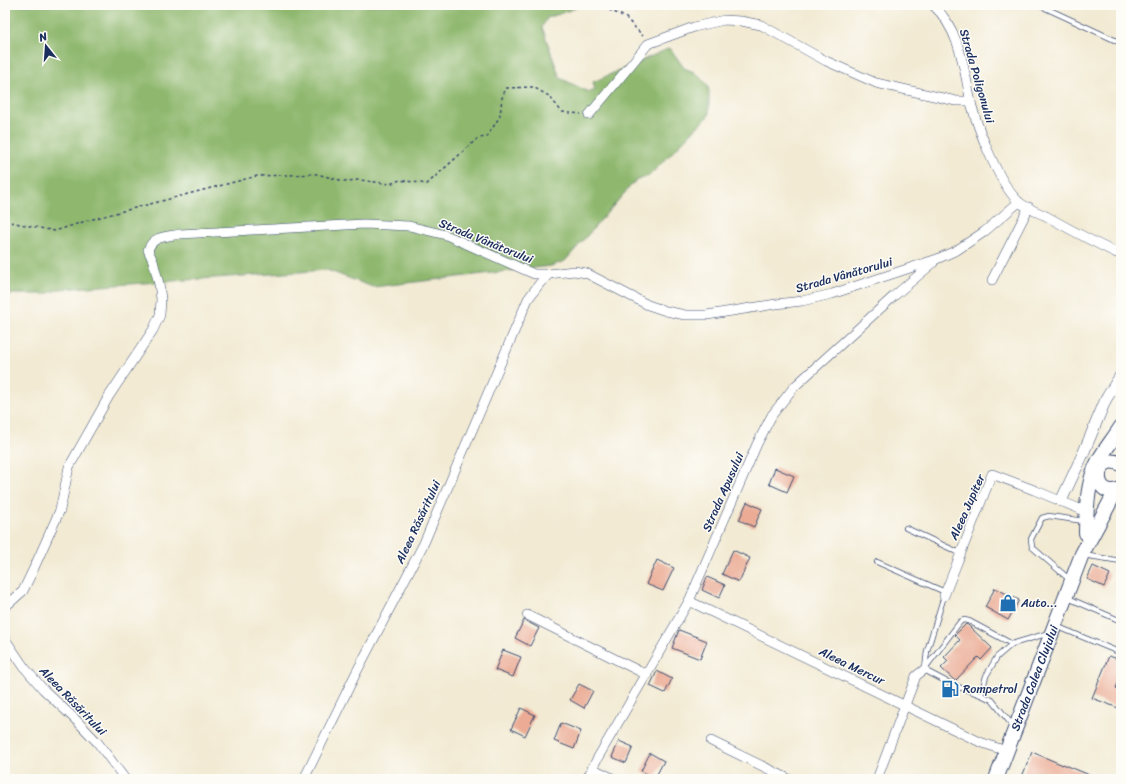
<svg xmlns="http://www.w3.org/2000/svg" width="1126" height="784" viewBox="0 0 1126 784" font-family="Sriracha,sans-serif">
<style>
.forest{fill:#8fb86e;stroke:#557466}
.building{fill:#ebab94}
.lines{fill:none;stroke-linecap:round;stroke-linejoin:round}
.service-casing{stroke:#3b4b70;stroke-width:6}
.minor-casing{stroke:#3b4b70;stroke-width:10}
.tertiary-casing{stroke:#3b4b70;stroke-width:12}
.trunk-casing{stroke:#3b4b70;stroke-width:16}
.path{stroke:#3b4b70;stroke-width:1.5;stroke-dasharray:3 3;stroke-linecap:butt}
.service{stroke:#fff;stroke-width:4.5}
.minor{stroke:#fff;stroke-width:9}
.tertiary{stroke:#fff;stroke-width:11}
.trunk{stroke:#fff;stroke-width:14}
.labels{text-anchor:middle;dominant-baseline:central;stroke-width:3;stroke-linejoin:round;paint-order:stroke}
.street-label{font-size:12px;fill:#1b2f5e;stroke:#fdfcf7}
.poi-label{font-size:12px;fill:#1b2f5e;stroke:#fdfcf7;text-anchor:start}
</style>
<rect width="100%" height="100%" fill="#fdfcf7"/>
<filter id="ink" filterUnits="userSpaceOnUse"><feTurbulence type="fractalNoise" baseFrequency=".025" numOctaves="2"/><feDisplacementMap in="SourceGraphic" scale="8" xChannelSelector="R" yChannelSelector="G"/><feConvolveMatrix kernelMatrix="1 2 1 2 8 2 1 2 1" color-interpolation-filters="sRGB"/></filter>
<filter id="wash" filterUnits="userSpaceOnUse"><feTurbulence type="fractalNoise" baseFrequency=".012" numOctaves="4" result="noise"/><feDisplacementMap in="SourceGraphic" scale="16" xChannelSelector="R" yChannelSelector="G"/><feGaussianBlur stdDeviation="0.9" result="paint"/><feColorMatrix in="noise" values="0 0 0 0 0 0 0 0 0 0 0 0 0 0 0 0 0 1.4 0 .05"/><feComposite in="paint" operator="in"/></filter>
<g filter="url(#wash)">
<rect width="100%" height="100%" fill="#f2ead3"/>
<polygon class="forest" points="5,5 577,5 576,8 547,18 542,27 560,78 589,92 595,90 593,82 670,48 684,68 694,72 707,84 709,91 709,115 649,176 635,181 565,261 551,266 373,287 327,270 60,289 45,294 5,294"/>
<g id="blocks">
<g class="building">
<polygon points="775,468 794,476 787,492 769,484"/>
<polygon points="747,502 762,509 754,527 739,520"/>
<polygon points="733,550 750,558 739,582 722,574"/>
<polygon points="657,560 674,568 663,591 646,584"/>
<polygon points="1093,566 1110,574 1104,587 1087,579"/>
<polygon points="707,577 725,585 719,598 702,590"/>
<polygon points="995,588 1019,600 1008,620 985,607"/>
<polygon points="524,620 539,628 530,646 515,638"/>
<polygon points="966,624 968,625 992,648 981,660 978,657 955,681 941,668 948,661 944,657 960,640 955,635"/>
<polygon points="679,630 707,641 700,659 672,648"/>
<polygon points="503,650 521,657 513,677 495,670"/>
<polygon points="1109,656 1121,660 1121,676 1116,688 1121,690 1121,709 1092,698"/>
<polygon points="657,671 672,679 665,693 650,686"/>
<polygon points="579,684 593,691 584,708 570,700"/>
<polygon points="521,708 535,715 525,736 511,729"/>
<polygon points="561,723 581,731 574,749 554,741"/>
<polygon points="619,741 633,747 626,763 612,757"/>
<polygon points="1032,752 1063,765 1063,764 1099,779 1021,779"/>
<polygon points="650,753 664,761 655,778 641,771"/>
</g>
</g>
</g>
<g filter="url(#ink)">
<use href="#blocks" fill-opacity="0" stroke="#3b4b70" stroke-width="1"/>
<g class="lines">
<g class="service-casing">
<g id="service">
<polyline points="1039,5 1121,43"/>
<polyline points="906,528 960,553"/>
<polyline points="1083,555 1121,561"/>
<polyline points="877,562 945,592"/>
<polyline points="1070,580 1032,547 1031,539 1042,518 1049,516 1084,521"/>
<polyline points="944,596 927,651 925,669 928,672 953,685 981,695"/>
<polyline points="1068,598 1121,621"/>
<polyline points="1056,626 1121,653"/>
<polyline points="926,667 960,622 964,620 969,621 1012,644"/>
<polyline points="1013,726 992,700 981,695 986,676 997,657 1012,644 1049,633"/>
</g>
</g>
<g class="minor-casing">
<g id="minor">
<path d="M933,5C958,28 963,62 969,93C974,121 998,183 1019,202C1026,208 1037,212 1046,216C1071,230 1095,243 1121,255"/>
<polyline points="589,115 648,44 694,27 724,20 741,21 761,25 826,61 876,83 956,101 970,101"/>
<polyline points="992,280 1029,207"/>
<polyline points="944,596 992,474 1034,490 1087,512"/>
<polyline points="689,601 980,742 1006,751"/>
<path d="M5,607L23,591L34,568L60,510L69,467L109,396L153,330L160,315L161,299L159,284L153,261L148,250C153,235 167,237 180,234L364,224L409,226L446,235L534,274H549L574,271L586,273L648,305L666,311L685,315H707L776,304L802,301L832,294L937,259L957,250L984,232L1019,202"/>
<polyline points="527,615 647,675"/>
<polyline points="5,639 24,667 43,689 77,721 98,743 125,779"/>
<polyline points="711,741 789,779"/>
<polyline points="592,768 614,779"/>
<polyline points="304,779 356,673 424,543 528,299 540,283 549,274"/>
<polyline points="587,779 597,759 689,601 757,444 772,415 794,387 894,296 933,263"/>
<polyline points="877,779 916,676 925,669"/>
</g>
</g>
<g class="tertiary-casing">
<polyline id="tertiary" points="1061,501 1083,454 1106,399 1121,375"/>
</g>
<g class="trunk-casing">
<g id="trunk">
<path d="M1121,464C1093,450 1090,501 1121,489"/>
<path d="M1086,533C1086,513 1087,485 1096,466C1102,452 1113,440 1121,427"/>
<path id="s1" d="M996,779L1082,554L1116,491"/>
</g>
</g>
<g class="path">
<polyline points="598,5 625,17 643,36"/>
<polyline points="5,221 55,231 89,220 257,176 317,174 344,181 360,180 390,184 400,180 427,184 478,138 487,137 500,116 502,98 506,88 533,87 549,96 562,112 581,114"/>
</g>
<use href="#service" class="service"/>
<use href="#minor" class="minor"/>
<use href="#tertiary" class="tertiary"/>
<use href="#trunk" class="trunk"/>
</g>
</g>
<defs>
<g id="shop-bare" transform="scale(1.38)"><path d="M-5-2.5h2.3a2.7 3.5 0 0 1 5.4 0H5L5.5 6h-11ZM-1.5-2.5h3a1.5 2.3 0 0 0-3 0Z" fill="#1f6fb2" stroke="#fdfcf7" stroke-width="2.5" paint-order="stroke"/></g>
<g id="fuel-bare" transform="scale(1.38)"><path d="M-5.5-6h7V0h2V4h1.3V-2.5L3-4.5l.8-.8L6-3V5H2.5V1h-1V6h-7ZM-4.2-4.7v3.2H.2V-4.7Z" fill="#1f6fb2" stroke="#fdfcf7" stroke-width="2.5" paint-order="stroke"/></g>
</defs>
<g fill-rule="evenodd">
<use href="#shop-bare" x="1008" y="603"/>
<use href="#fuel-bare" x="950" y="689"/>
</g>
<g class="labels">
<g class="street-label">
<text transform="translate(977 76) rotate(74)">Strada Poligonului</text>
<text transform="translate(486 241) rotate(22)">Strada Vânătorului</text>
<text transform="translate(844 275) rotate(-16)">Strada Vânătorului</text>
<text transform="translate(723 492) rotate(-66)">Strada Apusului</text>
<text transform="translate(967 507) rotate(-66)">Aleea Jupiter</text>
<text transform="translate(418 522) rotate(-65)">Aleea Răsăritului</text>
<text transform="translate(852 666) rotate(26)">Aleea Mercur</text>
<text stroke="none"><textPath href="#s1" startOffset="108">Strada Calea Clujului</textPath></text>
<text transform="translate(73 701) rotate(46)">Aleea Răsăritului</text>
</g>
<g class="poi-label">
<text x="1021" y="603">Auto...</text>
<text x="963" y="689">Rompetrol</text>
</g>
</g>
<rect width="1126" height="784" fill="none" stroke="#fdfcf7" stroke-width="20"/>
<g transform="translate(46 46) rotate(343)" stroke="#fdfcf7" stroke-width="3" paint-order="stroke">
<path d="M0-3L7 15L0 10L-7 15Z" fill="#1b2f5e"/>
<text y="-6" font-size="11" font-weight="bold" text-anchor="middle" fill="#1b2f5e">N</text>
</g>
</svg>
